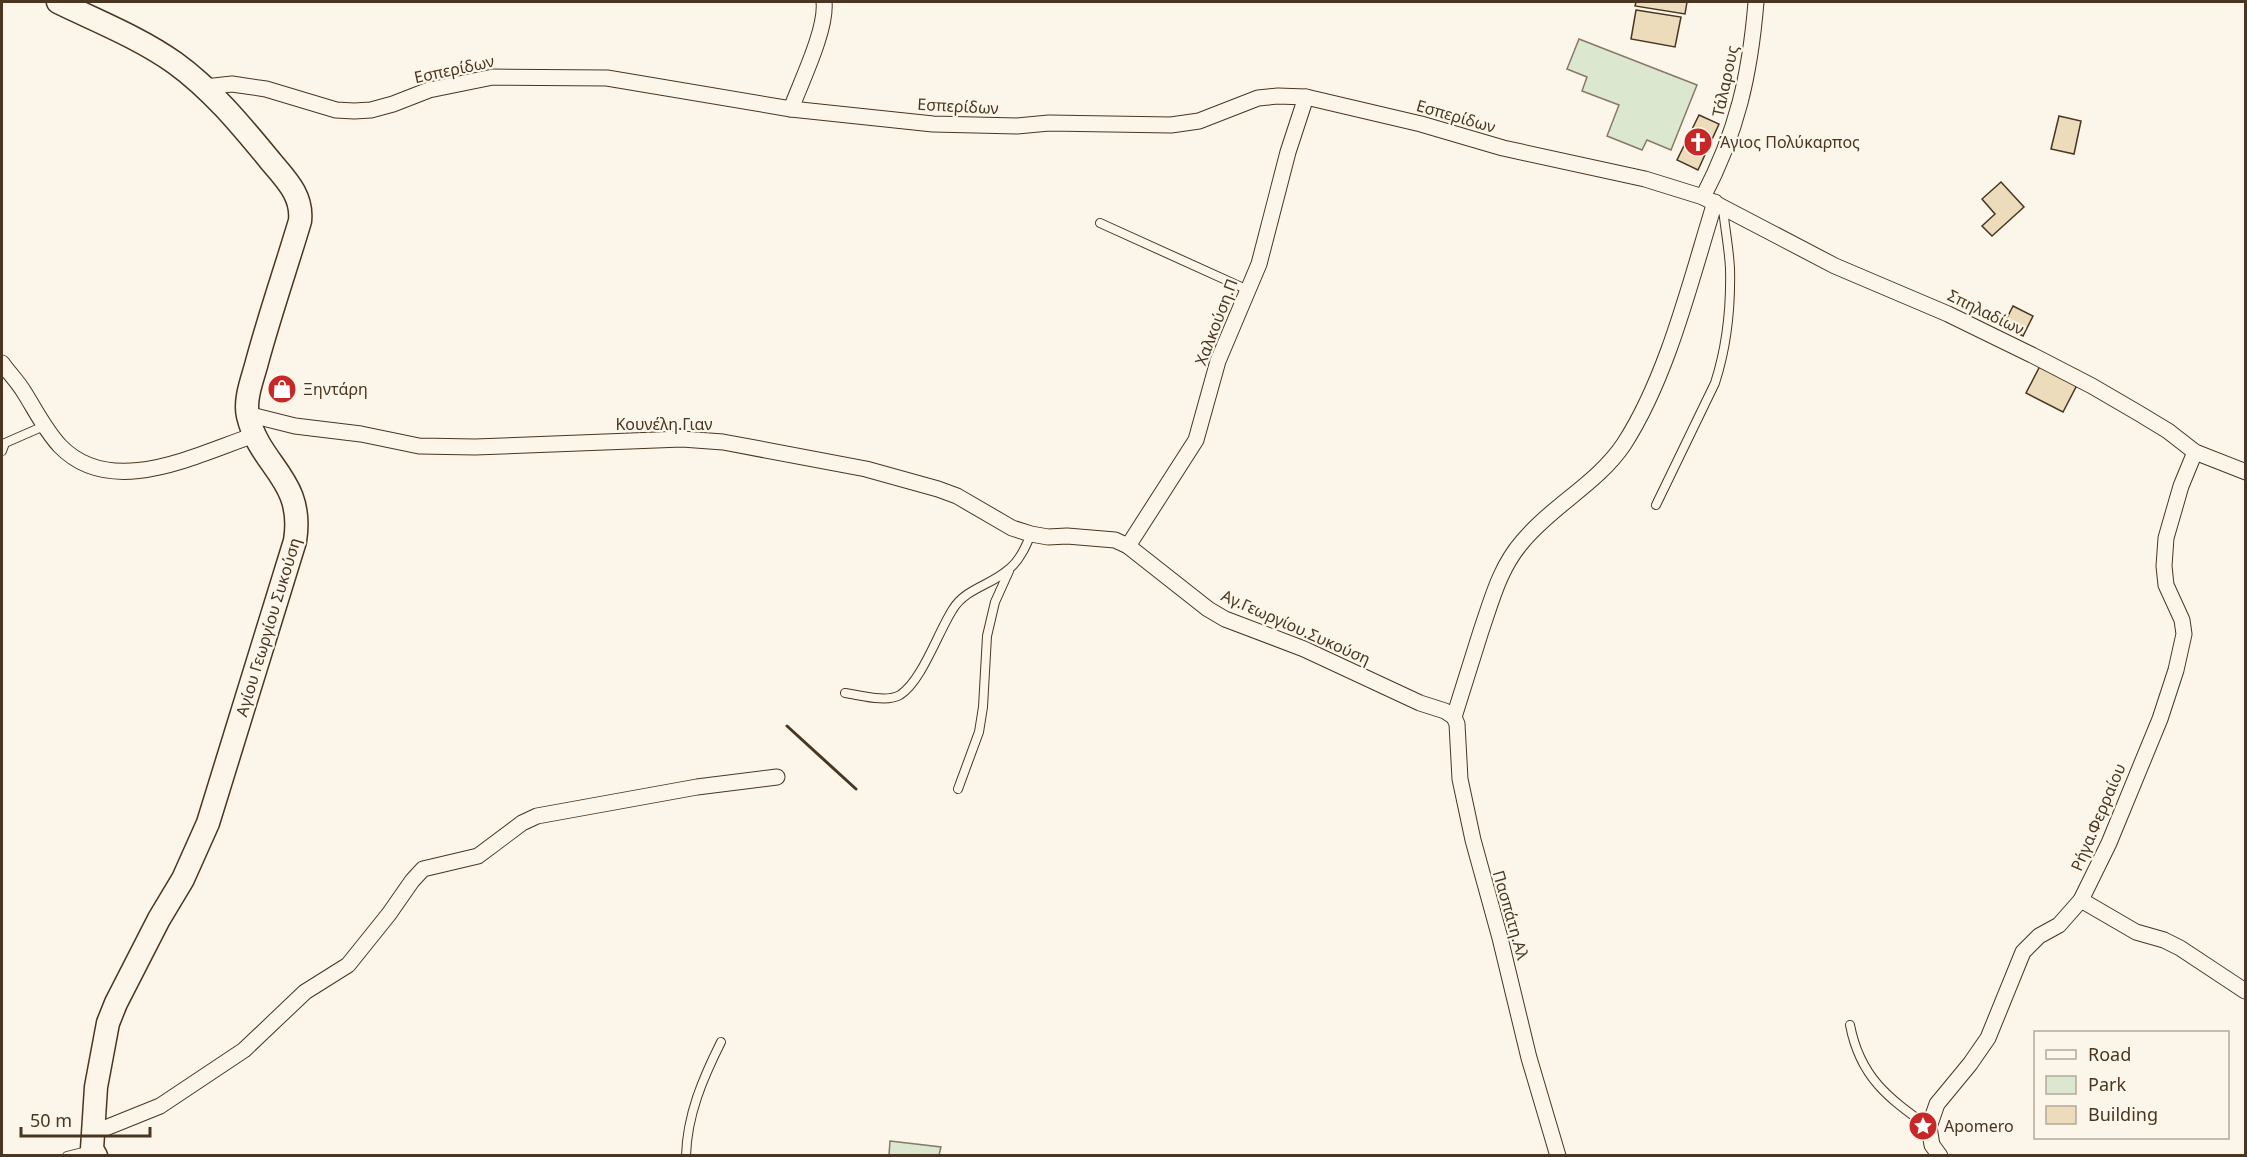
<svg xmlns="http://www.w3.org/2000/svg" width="2247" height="1157" viewBox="0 0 2247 1157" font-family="'Noto Sans',sans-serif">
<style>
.green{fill:#dce7d0;stroke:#887966;stroke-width:1.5}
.building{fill:#ecdcbc;stroke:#4a3520;stroke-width:1.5}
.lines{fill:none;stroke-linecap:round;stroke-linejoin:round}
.lane-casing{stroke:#4a3520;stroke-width:10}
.street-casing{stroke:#4a3520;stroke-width:17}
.secondary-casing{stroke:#4a3520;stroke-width:25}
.lane{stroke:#fbf6e9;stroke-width:8}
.street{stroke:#fbf6e9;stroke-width:15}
.secondary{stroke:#fbf6e9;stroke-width:22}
.wall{stroke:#4a3520;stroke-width:3}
.labels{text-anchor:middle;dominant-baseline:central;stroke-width:4.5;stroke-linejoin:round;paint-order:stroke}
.street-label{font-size:16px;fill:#4a3520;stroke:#fbf6e9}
.poi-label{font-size:16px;fill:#4a3520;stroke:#fbf6e9;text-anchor:start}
</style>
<rect width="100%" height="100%" fill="#fbf6e9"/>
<g class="green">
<polygon points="1579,39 1697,85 1671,150 1647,140 1642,150 1607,136 1619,105 1582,91 1587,77 1567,69"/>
<polygon points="890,1141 941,1147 939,1155 889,1155"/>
</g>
<g class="building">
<polygon points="1636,2 1687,2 1685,14 1635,6"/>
<polygon points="1636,10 1681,17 1675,47 1631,39"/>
<polygon points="1699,115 1719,124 1698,170 1677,160"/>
<polygon points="2059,116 2081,121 2074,154 2051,149"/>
<polygon points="2001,182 2024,207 1992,236 1982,226 1995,214 1982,199"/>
<polygon points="2013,306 2033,316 2023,336 2003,326"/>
<polygon points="2040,366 2077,385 2063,412 2026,393"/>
</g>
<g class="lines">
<g class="lane-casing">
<g id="lane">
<polyline points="1100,223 1248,290"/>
<polyline points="2,451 5,443 44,426"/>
<path d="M1656,505L1715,383C1727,346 1731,307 1730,268C1729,249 1725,228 1723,209"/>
<path d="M845,693C860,695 886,703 900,695C922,681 938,632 953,609C966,588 992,585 1009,569C1020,560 1026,546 1031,534"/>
<polyline points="958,789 979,732 983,707 987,636 995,602 1009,571"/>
<path d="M1850,1025C1860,1077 1888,1098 1929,1127"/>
<polyline points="67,1156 91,1150"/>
<path d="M686,1156C687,1115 703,1078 721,1042"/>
</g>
</g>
<g class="street-casing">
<g id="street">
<polyline points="205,87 232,84 266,89 336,110 354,111 371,110 393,104 429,90 493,77 607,78 791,109 933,124 1017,126 1049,123 1171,125 1199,121 1258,98 1278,96 1306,97 1421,124 1503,148 1645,179 1703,197 1835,266 1948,314 2032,355 2092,386 2140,414 2168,431 2195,452 2246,472"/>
<path d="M791,109C801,82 827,29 824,2"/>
<path d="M1703,197C1737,132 1750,75 1756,2"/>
<path d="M2,363C9,373 18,382 24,392C36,411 45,430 60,446C112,500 197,454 255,435"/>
<polyline points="247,414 295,426 361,434 419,446 475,447 682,439 723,442 866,469 938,489 957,496 1012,528 1031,534 1048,537 1067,536 1115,540 1128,546 1208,609 1225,619 1304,649 1420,703 1445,711 1454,717 1457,724 1460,779 1473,840 1500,938 1529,1058 1558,1156"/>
<polyline points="1128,546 1196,440 1218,361 1259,264 1288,152 1306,97"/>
<path d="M1454,717C1463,688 1472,659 1481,631C1492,599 1500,567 1523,541C1553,505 1598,483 1624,444C1668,376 1691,279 1715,202"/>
<polyline points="2081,900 2136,932 2164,940 2180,948 2245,991"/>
<polyline points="93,1133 160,1106 244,1050 305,992 348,965 389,914 412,881 423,869 478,856 522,823 537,816 697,787 777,777"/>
<polyline points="1940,1156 1932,1145 1929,1127 1937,1104 1970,1064 1988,1038 2023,952 2039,936 2059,925 2081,900 2109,843 2160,719 2176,670 2184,634 2182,620 2166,585 2164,566 2166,538 2181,486 2195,452"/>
</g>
</g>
<g class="secondary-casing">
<path id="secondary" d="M58,2C97,21 140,38 175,63C211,89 240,124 268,158C284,178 303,194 300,221C286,268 270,314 257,362C253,378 244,399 248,416C260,467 305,479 295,541L208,823L183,879L159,919L116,1003L108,1023L96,1087L92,1149L96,1156"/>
</g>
<use href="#lane" class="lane"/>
<use href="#street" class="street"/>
<use href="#secondary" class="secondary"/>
<polyline class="wall" points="787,726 856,789"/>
</g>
<defs>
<g id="church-disc" transform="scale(1.5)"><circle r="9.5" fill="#c62828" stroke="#fbf6e9"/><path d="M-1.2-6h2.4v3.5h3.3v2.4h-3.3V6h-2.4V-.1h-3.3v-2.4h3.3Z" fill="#fff"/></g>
<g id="shop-disc" transform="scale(1.5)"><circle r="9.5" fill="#c62828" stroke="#fbf6e9"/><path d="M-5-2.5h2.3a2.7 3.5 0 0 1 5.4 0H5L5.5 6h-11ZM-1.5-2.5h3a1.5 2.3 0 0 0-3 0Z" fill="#fff"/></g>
<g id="sight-disc" transform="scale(1.5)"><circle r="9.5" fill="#c62828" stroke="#fbf6e9"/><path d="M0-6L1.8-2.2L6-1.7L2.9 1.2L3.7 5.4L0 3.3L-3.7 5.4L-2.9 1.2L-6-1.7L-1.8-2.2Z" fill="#fff"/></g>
</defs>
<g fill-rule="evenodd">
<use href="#church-disc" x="1698" y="142"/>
<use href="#shop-disc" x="282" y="389"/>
<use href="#sight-disc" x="1923" y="1126"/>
</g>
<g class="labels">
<g class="street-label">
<text transform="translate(454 69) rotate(-12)">Εσπερίδων</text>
<text transform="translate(1725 81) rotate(-78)">Τάλαρους</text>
<text transform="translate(958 106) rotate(3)">Εσπερίδων</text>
<text transform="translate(1456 116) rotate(16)">Εσπερίδων</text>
<text transform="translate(1986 312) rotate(26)">Σπηλαδίων</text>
<text transform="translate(1216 322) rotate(-69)">Χαλκούση.Π</text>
<text x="664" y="424">Κουνέλη.Γιαν</text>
<text transform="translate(268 627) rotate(-73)">Αγίου Γεωργίου Συκούση</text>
<text transform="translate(1296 627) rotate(24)">Αγ.Γεωργίου.Συκούση</text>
<text transform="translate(2098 817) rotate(-67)">Ρήγα.Φερραίου</text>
<text transform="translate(1511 915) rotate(74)">Πασπάτη.Αλ</text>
</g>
<g class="poi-label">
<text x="1719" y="142">Άγιος Πολύκαρπος</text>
<text x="303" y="389">Ξηντάρη</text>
<text x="1944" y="1126">Apomero</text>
</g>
</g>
<rect width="2247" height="1157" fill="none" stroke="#4a3520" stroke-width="6"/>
<rect x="2034" y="1031" width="195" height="108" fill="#fbf6e9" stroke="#b4a999" stroke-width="1.5"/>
<rect x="2046" y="1050" width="30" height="9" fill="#fbf6e9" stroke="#b4a999" stroke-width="1.5"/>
<text x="2088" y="1061" font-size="18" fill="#4a3520">Road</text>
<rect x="2046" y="1076" width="30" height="18" fill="#dce7d0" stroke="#b4a999" stroke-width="1.5"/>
<text x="2088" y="1091" font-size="18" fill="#4a3520">Park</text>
<rect x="2046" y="1106" width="30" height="18" fill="#ecdcbc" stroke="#b4a999" stroke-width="1.5"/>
<text x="2088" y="1121" font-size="18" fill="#4a3520">Building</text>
<path d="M21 1127v9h129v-9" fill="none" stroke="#4a3520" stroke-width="3"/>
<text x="30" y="1127" font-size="18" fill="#4a3520" stroke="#fbf6e9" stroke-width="4.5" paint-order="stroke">50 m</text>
</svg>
